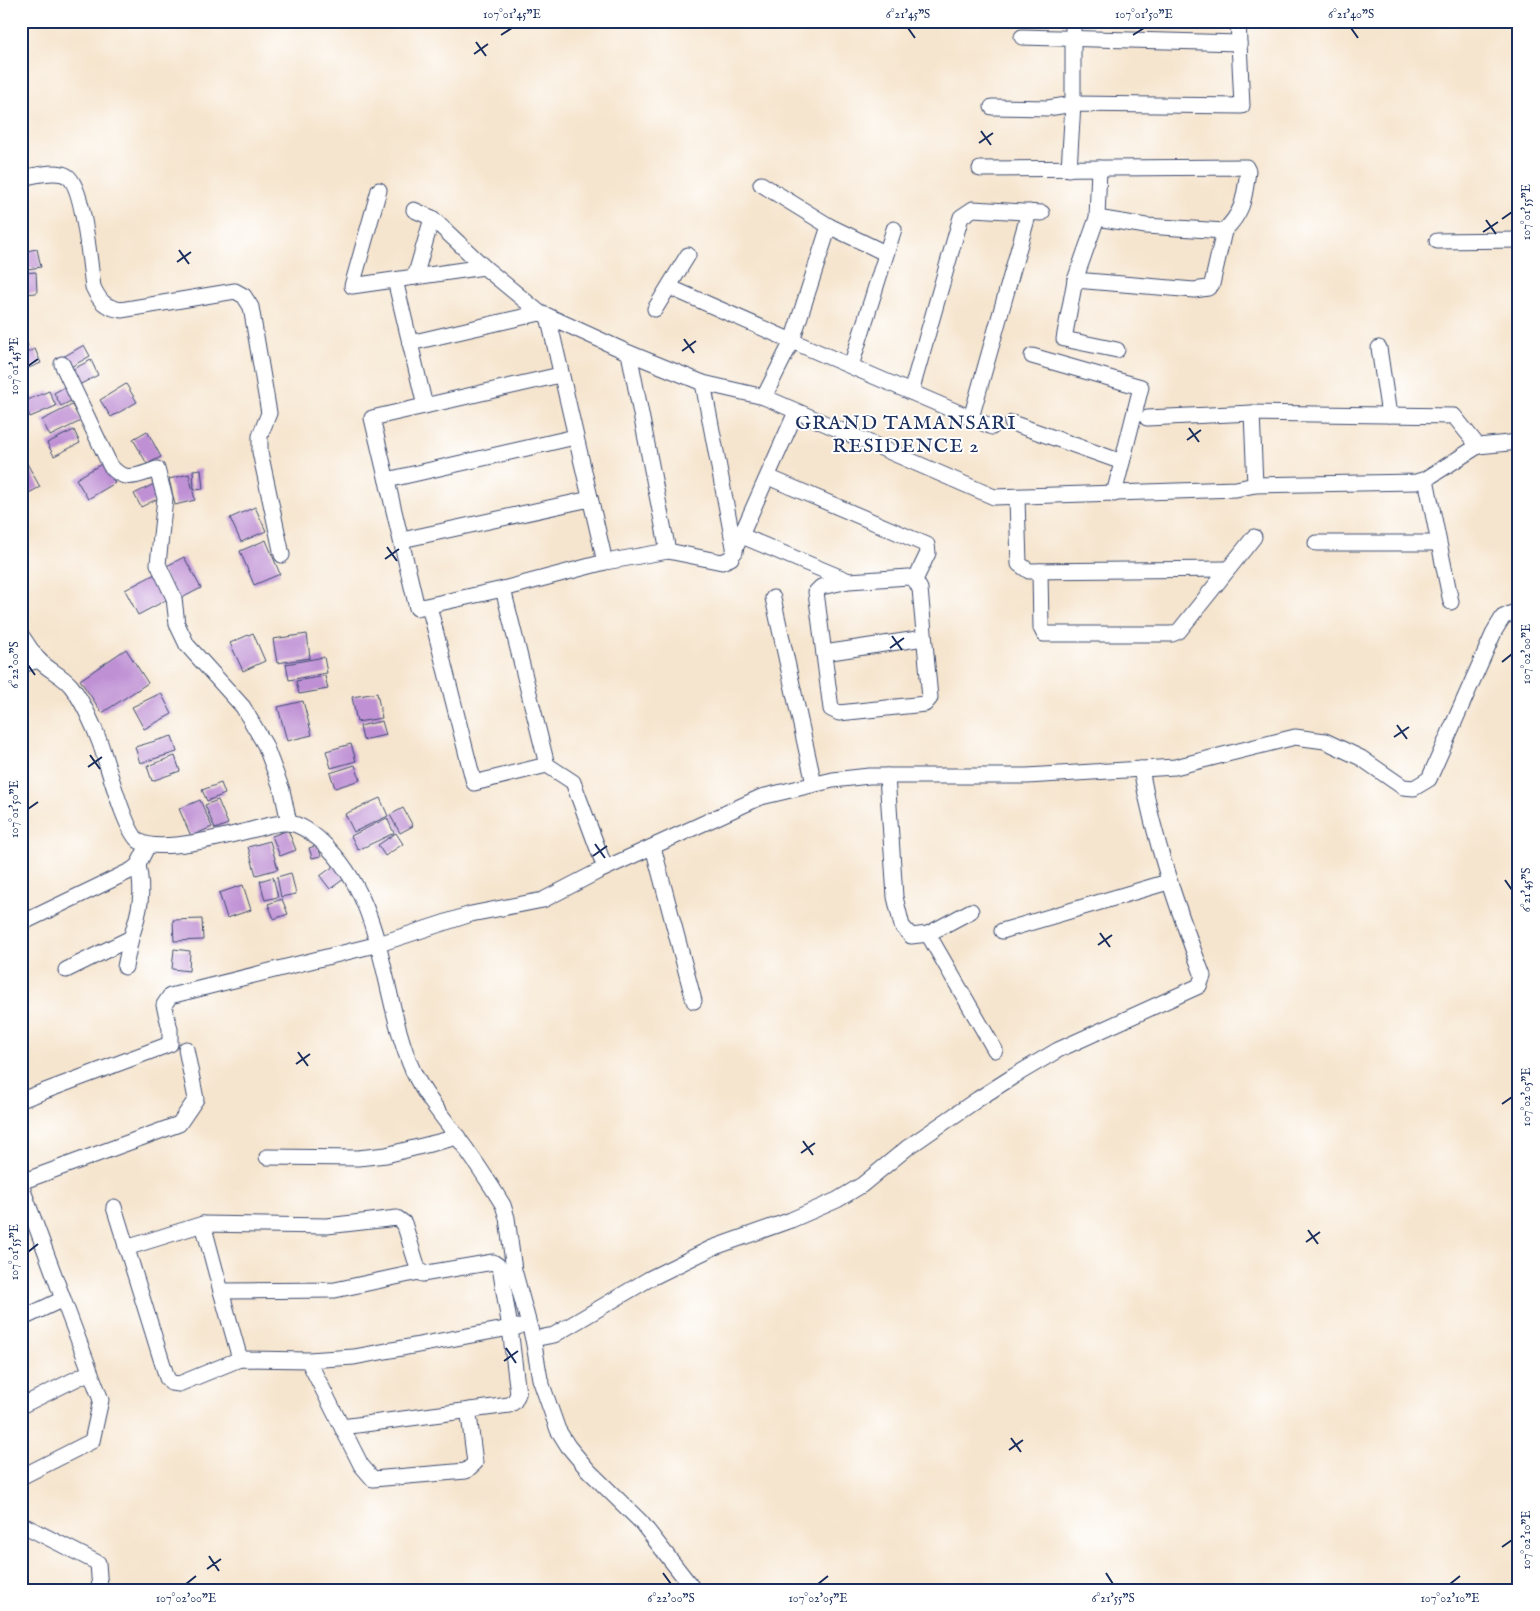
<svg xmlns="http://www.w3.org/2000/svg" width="1540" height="1611" viewBox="0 0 1540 1611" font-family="'IM FELL English',serif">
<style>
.building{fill:#bf91d4}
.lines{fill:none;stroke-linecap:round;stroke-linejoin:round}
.minor-casing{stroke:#3c4a6f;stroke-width:17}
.minor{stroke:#fff;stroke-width:15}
.ticks{fill:none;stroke:#1b2f5e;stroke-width:2}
.labels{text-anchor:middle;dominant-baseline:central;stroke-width:4;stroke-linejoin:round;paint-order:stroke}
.neighbourhood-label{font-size:20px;letter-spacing:1px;fill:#1b2f5e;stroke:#fff}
.neatline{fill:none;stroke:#1b2f5e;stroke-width:2}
.ticks-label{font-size:12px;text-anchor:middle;fill:#1b2f5e}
</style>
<rect width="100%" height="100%" fill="#fff"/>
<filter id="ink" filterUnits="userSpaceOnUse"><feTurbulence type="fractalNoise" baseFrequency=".02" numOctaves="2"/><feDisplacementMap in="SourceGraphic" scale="10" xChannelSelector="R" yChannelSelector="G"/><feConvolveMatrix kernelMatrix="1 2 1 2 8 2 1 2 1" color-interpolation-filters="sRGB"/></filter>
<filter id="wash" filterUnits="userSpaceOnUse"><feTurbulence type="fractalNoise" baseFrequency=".0096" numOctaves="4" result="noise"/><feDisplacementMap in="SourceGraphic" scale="20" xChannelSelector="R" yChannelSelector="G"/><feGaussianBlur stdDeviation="1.12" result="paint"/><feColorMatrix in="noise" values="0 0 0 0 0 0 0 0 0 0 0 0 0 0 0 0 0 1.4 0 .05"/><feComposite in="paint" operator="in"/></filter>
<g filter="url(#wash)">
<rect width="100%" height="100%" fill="#f6e5ce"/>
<g id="blocks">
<g class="building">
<polygon points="37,249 41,267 21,270 21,252"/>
<polygon points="36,272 37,293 21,294 21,273"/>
<polygon points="21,333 23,333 28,346 21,349"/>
<polygon points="84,345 90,356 69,368 63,357"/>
<polygon points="35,349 41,363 21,371 21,355"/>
<polygon points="91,360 98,375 77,386 69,371"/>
<polygon points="70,384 77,398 61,406 54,393"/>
<polygon points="126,384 137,402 111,417 100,400"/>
<polygon points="49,391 56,406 30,417 23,402"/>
<polygon points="72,405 81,421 50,436 42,420"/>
<polygon points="74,430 80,443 54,456 47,443"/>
<polygon points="147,431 161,457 147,464 133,439"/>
<polygon points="24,458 40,487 21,497 21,460"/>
<polygon points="103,463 115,483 88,499 76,479"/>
<polygon points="201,469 203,489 194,490 193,470"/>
<polygon points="189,474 195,500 175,505 169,479"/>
<polygon points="156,483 163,496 141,507 134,494"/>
<polygon points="255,507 266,531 241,542 230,518"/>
<polygon points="266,540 280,574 254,585 240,551"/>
<polygon points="184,557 201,588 178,600 161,569"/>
<polygon points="159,572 172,597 138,615 125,590"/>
<polygon points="253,633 265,661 243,671 230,643"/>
<polygon points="307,634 310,658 277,663 273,639"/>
<polygon points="126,649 148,683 102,713 80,680"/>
<polygon points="324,657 327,673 289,680 286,664"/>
<polygon points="325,676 328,689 299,694 296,681"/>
<polygon points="161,693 172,714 144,729 132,707"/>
<polygon points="377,693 382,718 357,722 352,697"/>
<polygon points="303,701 312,735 287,741 278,707"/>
<polygon points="382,721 386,735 363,740 360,726"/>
<polygon points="172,736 177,752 140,763 135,747"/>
<polygon points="351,744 356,761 331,768 326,751"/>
<polygon points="175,756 180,771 152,781 147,766"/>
<polygon points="355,765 360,780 335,788 330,773"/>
<polygon points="221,783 225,794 207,801 202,790"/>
<polygon points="380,798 388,816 354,832 345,814"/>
<polygon points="200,800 212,827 191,836 179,809"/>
<polygon points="218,800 228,824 215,829 205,805"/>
<polygon points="403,808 413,826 400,833 390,815"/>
<polygon points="387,818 394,833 358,850 351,836"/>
<polygon points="288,830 296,850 280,856 272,836"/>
<polygon points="396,833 403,844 385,856 378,845"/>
<polygon points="270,841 278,869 256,875 248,847"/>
<polygon points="318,845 321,856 312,858 309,848"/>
<polygon points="334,866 344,879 330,889 320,876"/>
<polygon points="291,873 296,894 281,897 277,877"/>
<polygon points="273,877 278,897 265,900 260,881"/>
<polygon points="243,885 251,910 227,918 219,893"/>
<polygon points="282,899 288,914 274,919 268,904"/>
<polygon points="202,919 203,940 174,941 173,920"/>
<polygon points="174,949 190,951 189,971 172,969"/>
</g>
</g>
</g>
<g filter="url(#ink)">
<use href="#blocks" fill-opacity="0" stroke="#3c4a6f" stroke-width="1"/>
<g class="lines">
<g class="minor-casing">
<g id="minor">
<polyline points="1022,37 1239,43"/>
<polyline points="992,107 1048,108 1073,104 1242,106 1238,21"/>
<polyline points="1099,168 1097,218 1075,280 1194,290 1208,288 1212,284 1224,231"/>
<path d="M980,169L1246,167L1248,171C1244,199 1244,211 1224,231L1146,226L1097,218"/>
<polyline points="1069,169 1073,104 1073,21"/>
<path d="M21,178C33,176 56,169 67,176C84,186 90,266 93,287C100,302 105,307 121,310L235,291L244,296L251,307L269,413L260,436V452L282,555"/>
<polyline points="761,184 829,226"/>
<polyline points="379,190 352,286 484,267"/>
<polyline points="414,210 432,218 484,267 540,313 548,316"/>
<polyline points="1437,241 1519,240"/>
<polyline points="885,253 829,226 792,341 992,427"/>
<polyline points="415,277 432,218"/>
<polyline points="395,280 425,406"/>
<polyline points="1075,280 1064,339 1117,350"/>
<polyline points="669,287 792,341 764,397"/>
<polyline points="655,309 688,255"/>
<polyline points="410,343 540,313"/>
<polyline points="1379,348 1389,415"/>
<polyline points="629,353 668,551"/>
<polyline points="1032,356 1141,387 1114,494"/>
<path d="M62,364L110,465C124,484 138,475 157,469L165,498L158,564L174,598L177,624L187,645L243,707L265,745L282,790L289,823"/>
<polyline points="851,366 894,229"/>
<polyline points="560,375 372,418 417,608 503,589 605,562 668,551 722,562 731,558 796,412"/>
<polyline points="703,383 735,552"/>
<polyline points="911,392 961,217 973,209 1042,213"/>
<polyline points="1252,413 1255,485"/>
<polyline points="971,418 1029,212"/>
<polyline points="1147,418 1252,413 1454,416 1478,446"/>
<polyline points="1012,423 1122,462"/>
<polyline points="768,477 927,545 928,553 915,580"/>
<polyline points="1426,479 1451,602"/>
<polyline points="387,480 575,437"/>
<polyline points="1017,498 1019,564 1029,571 1227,569"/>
<polyline points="742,536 849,581 909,577 915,580 920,589 930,698 925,704 839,713 831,709 816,592 821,587 849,581"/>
<polyline points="402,540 590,499"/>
<polyline points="1316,543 1438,543"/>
<polyline points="605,562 548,316 629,353 703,383 764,397 994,497 1236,489 1255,485 1416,482 1426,479 1478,446 1519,442"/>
<polyline points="1040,571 1041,628 1044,634 1172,634 1179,631 1254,537"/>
<polyline points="503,589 547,765 573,782 605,868"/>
<polyline points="773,598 814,784"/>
<polyline points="429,606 474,783 547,765"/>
<path d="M21,635C27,643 32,653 39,660C48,670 62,675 71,686C82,700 94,726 100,743C107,762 125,832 139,841C158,854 227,836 251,830C263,827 276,822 288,823C301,824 312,833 321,841C387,900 380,996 413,1071C423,1093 439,1112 453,1131C471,1155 488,1180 503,1205L507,1218L514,1270L533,1339L540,1379L558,1430L568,1446L588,1470L641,1522L694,1590"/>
<polyline points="824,653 924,638"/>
<polyline points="21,665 39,660"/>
<polyline points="887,776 895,897 902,926 911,936 928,934 995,1050"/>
<polyline points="653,847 694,1001"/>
<polyline points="26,921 132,870 138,865 148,845"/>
<polyline points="1002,931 1168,882"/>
<polyline points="928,934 971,911"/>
<polyline points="125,967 131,938"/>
<path d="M66,970L131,938C140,910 144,894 138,865"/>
<polyline points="21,1100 170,1044 170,1029 164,1005 170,996 379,944 471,914 543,900 597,872 761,797 833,780 869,776 1027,776 1175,767 1295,737 1325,741 1361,758 1403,787 1414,788 1429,779 1495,630 1503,617 1519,610"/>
<polyline points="267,1157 358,1158 386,1155 458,1137"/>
<polyline points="21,1182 179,1124 196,1099 186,1049"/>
<polyline points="21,1185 63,1299 21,1319"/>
<polyline points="114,1207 167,1378 171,1383 179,1384 240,1359 308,1360 354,1357 510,1328 518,1394 514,1402 509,1405 471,1410 469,1415 475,1463 466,1471 373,1479 361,1465 308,1360"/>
<polyline points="203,1224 221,1291 335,1290 419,1272"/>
<polyline points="126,1248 203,1224 327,1226 397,1218 404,1223 419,1272 422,1274 493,1262 500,1267 510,1328 518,1327"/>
<polyline points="221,1291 240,1359"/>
<path d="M533,1339L554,1335L649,1279L712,1248L791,1220L837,1200L862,1185L907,1148L978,1099L1014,1076L1058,1050L1199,986L1203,976C1177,907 1154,841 1141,769"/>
<polyline points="21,1406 90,1372"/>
<polyline points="342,1427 471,1410"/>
<polyline points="21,1477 92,1441 101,1400 63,1299"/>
<polyline points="21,1524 98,1563 100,1590"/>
</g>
</g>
<use href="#minor" class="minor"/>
</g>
</g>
<path class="ticks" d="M908,28L915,38M1351,28L1358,38M501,35L512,28M1133,35L1144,28M476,42L486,56M474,54L488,44M981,131L991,145M979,143L993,133M1502,219L1512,212M1486,220L1496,234M1483,232L1498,222M179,250L189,264M177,262L191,252M684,339L694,353M682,351L696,341M28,366L38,359M1189,428L1199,442M1187,440L1201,430M387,547L397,561M385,559L399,549M892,636L902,650M890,648L904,638M1502,662L1512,654M28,665L35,675M1397,725L1407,739M1394,737L1409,727M90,755L100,769M88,767L102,757M28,809L38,802M595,844L605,858M593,856L607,846M1505,880L1512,890M1100,933L1110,947M1098,945L1112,935M298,1052L308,1066M296,1064L310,1054M1502,1104L1512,1097M803,1141L813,1155M801,1153L815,1143M1308,1230L1318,1244M1306,1242L1320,1232M28,1252L38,1244M506,1348L516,1363M504,1361L518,1351M1011,1438L1021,1452M1009,1450L1023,1440M1502,1547L1512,1540M209,1556L219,1571M207,1569L221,1559M663,1573L671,1584M1106,1573L1113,1584M186,1584L196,1576M818,1584L828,1576M1450,1584L1460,1576"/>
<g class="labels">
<g class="neighbourhood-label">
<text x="906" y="423">GRAND TAMANSARI<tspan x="906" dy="23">RESIDENCE 2</tspan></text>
</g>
</g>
<rect width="1540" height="1611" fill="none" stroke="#fff" stroke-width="55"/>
<rect x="28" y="28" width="1484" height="1556" class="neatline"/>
<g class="ticks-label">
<text x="512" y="18">107°01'45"E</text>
<text x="908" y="18">6°21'45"S</text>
<text x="1144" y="18">107°01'50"E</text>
<text x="1351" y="18">6°21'40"S</text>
<text transform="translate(1526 212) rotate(-90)" y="4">107°01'55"E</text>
<text transform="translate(14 366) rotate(-90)" y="4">107°01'45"E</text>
<text transform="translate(1526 654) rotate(-90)" y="4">107°02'00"E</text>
<text transform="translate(14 665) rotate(-90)" y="4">6°22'00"S</text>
<text transform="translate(14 809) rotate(-90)" y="4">107°01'50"E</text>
<text transform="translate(1526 890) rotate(-90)" y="4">6°21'45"S</text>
<text transform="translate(1526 1097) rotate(-90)" y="4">107°02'05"E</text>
<text transform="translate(14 1252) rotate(-90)" y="4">107°01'55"E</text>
<text transform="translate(1526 1540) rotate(-90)" y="4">107°02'10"E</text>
<text x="186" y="1602">107°02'00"E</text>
<text x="671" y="1602">6°22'00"S</text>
<text x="818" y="1602">107°02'05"E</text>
<text x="1113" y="1602">6°21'55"S</text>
<text x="1450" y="1602">107°02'10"E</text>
</g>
</svg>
